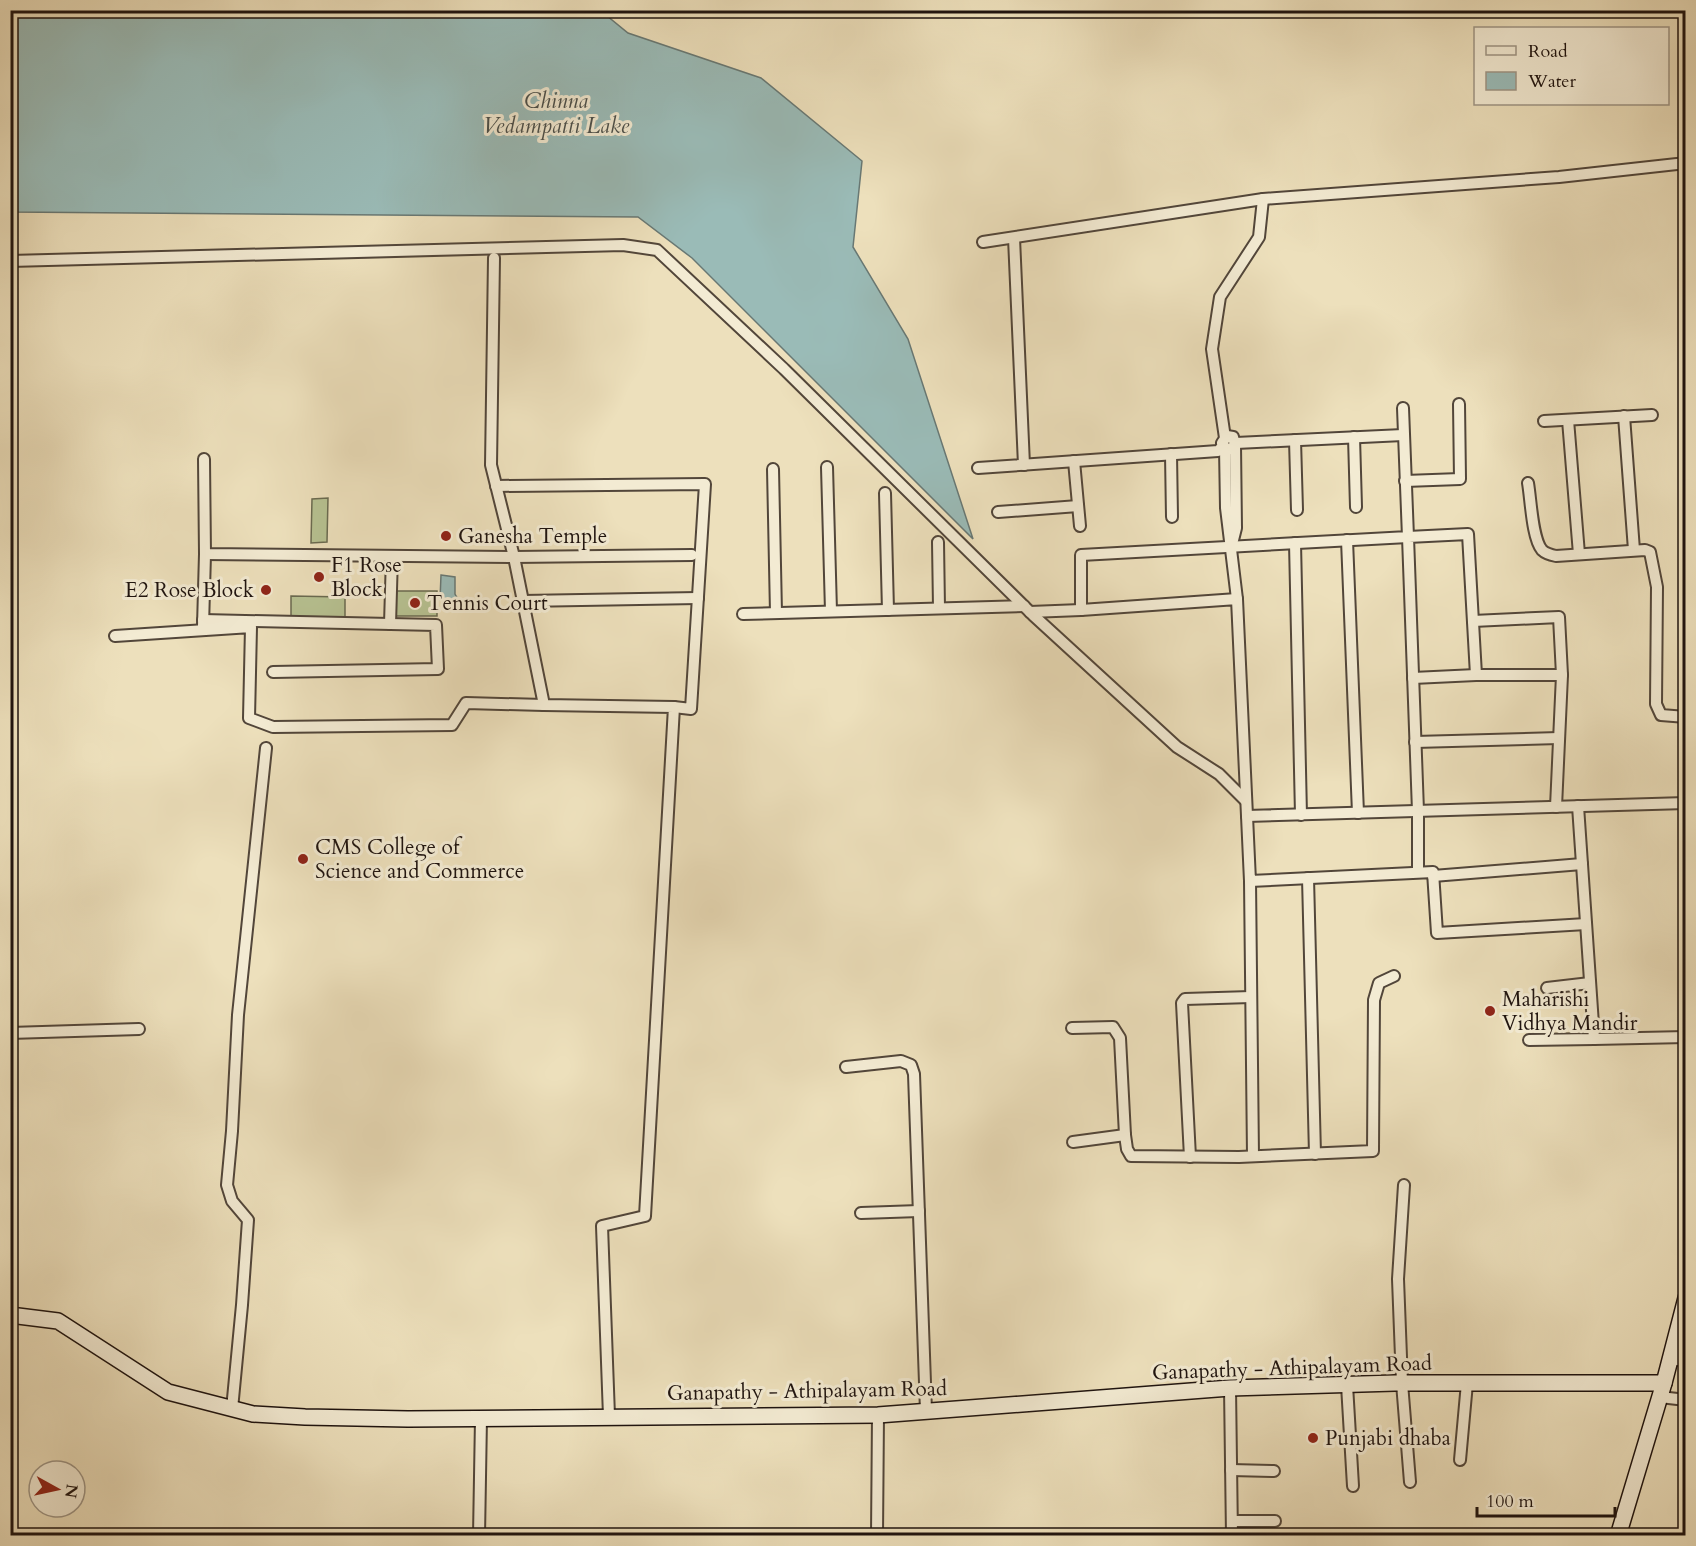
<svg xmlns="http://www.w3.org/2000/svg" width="1696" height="1546" viewBox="0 0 1696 1546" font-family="Cardo,serif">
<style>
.green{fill:#b7c292;stroke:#6a6a50;stroke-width:1.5}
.water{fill:#9abbb7;stroke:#687874;stroke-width:1.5}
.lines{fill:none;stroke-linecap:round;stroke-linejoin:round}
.minor-casing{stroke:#52463a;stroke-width:14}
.secondary-casing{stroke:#1e130f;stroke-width:18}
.minor{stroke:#f3ebd3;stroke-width:10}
.secondary{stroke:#f3ebd3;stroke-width:15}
.poi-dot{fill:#8f2418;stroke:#f3ebd3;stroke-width:2}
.labels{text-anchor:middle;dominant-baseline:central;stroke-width:6;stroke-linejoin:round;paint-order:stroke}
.poi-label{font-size:21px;fill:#1e130f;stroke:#f3ebd3;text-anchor:start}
.street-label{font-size:21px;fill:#1e130f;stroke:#f3ebd3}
.water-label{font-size:22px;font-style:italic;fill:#494e4a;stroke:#f3ebd3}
</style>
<rect width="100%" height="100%" fill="#ede0bc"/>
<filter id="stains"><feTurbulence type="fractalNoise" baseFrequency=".00333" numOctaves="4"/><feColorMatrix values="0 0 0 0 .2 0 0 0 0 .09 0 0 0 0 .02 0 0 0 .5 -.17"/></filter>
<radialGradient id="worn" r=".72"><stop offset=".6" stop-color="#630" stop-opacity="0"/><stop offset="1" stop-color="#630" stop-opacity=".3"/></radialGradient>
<g class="green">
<polygon points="328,498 327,542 311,543 312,499"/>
<polygon points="393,591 437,591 437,616 392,616"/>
<polygon points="291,596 345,597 345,617 291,617"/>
</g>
<g class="water">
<polygon points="11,10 601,11 628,33 761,78 862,161 853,247 908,339 973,539 692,258 638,217 11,212"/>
<polygon points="441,575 455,577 455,594 460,603 447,603 448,599 440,600"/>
</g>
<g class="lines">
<g class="minor-casing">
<g id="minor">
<polyline points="1014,238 1024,465"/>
<polyline points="983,242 1263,199 1559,177 1686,163"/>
<polyline points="494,258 491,465 514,557 692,555"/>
<polyline points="10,261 623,245 657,250 784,369 1033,615 1177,747 1219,774 1246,801"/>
<polyline points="1403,408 1408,537 1081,555 1081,610 1237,599 1250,881 1433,872 1437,933 1586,924"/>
<polyline points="1624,416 1634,550"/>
<polyline points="1568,420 1579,554"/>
<polyline points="1544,421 1652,415"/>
<polyline points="1354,437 1356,507"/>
<polyline points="1225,438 1212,349 1220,297 1259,237 1263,199"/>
<polyline points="1295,440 1297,510"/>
<polyline points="1236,443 1403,435"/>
<polyline points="1225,448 1231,449 1235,445 1233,437 1227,436 1222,443 1225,448 1226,508 1237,599"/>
<polyline points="1171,454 1172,517"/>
<polyline points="204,459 205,554 514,557 544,705 674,707 645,1216 602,1226 609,1416"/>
<polyline points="1074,461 1080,526"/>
<polyline points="827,467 831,611"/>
<polyline points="978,468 1218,451 1223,446"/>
<polyline points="773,469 776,613"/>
<polyline points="1405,481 1460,479 1459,404"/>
<path d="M1528,483C1531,500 1532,538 1542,550C1546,554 1551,555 1556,556L1645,550L1650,552L1657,587L1656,704L1661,715L1686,717"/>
<polyline points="496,486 705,484 691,709 674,707"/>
<polyline points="885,493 888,610"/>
<polyline points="998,512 1078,506"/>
<polyline points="1347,540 1358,813"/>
<polyline points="938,542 939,608"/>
<polyline points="1295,543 1301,815"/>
<polyline points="1232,544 1236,528 1235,445"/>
<polyline points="523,601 698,598"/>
<polyline points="1030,612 1081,610"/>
<polyline points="743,614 1024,606"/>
<polyline points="203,620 436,625 438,669 273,672"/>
<polyline points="1473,621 1559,617 1562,675"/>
<polyline points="390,624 392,556"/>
<polyline points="203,626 205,554"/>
<polyline points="115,636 251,627 249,718 273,727 452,725 466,703 544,705"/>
<polyline points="1413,678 1476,675"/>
<polyline points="1415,742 1559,738"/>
<polyline points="1247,816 1686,803"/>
<polyline points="1418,872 1418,811 1408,537 1468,534 1476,675 1562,675 1556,807"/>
<polyline points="1433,876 1582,864"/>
<polyline points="1308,878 1315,1154"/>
<polyline points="1250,881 1253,1156"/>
<polyline points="1547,988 1590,983"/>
<polyline points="1072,1028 1113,1027 1120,1038 1125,1135 1127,1149 1131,1156 1239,1157 1373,1151 1374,1000 1379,983 1394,976"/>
<polyline points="10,1033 139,1029"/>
<polyline points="1594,1039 1686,1037"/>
<polyline points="1529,1040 1594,1039 1578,806"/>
<polyline points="846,1067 901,1061 911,1065 914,1074 926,1411"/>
<polyline points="1073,1142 1125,1135"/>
<polyline points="1190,1157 1182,1003 1185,999 1251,997"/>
<polyline points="1404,1185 1398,1279 1402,1383 1410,1482"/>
<polyline points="861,1213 919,1211"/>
<polyline points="1670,1359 1686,1361"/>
<polyline points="1347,1385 1353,1486"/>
<polyline points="1230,1388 1232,1536"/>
<polyline points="1660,1397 1686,1400"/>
<polyline points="232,1409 242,1305 248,1220 232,1201 227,1185 232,1131 238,1015 266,748"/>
<polyline points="1460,1460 1467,1383"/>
<polyline points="1231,1470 1274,1471"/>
<polyline points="1232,1521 1275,1521"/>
<polyline points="479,1536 481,1418"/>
<polyline points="877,1536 878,1415"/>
</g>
</g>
<g class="secondary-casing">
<g id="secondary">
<polyline points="10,1315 58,1321 168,1392 253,1414 305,1417 408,1419 878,1415 1230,1388 1395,1383 1664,1383"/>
<polyline points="1618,1536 1664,1383 1686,1298"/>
</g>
</g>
<use href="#minor" class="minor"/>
<use href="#secondary" class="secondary"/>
</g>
<g class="poi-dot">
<circle cx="446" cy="536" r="6"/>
<circle cx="319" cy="577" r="6"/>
<circle cx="266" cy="590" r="6"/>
<circle cx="415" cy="603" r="6"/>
<circle cx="303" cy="859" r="6"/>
<circle cx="1490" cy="1011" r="6"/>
<circle cx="1313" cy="1438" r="6"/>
</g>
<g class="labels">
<g class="poi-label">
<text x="458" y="536">Ganesha Temple</text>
<text x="331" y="565">F1 Rose<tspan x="331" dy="24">Block</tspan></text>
<text x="254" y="590" text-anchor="end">E2 Rose Block</text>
<text x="427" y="603">Tennis Court</text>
<text x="315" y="847">CMS College of<tspan x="315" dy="24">Science and Commerce</tspan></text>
<text x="1502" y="999">Maharishi<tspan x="1502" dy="24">Vidhya Mandir</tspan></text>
<text x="1325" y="1438">Punjabi dhaba</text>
</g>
<g class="street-label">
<text transform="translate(1292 1368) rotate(-2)">Ganapathy - Athipalayam Road</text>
<text transform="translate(807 1391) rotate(-1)">Ganapathy - Athipalayam Road</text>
</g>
<g class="water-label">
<text x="556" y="101">Chinna<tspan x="556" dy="25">Vedampatti Lake</tspan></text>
</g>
</g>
<rect width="1696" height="1546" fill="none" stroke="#ede0bc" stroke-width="36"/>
<rect x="12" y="12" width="1672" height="1522" fill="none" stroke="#1e130f" stroke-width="3"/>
<rect x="18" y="18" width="1660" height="1510" fill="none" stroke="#1e130f" stroke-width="1.5"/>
<rect x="1474" y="27" width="195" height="78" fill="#f3ebd3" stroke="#9e9585" stroke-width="1.5"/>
<rect x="1486" y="46" width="30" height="9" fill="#f3ebd3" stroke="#9e9585" stroke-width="1.5"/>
<text x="1528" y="57" font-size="18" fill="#1e130f">Road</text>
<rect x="1486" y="72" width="30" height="18" fill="#9abbb7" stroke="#9e9585" stroke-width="1.5"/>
<text x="1528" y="87" font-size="18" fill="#1e130f">Water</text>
<g transform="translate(57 1489) rotate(98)"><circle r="28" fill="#f3ebd3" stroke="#9e9585" stroke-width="1.5"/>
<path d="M0-4.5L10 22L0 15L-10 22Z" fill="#8f2418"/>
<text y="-9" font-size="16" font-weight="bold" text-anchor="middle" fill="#1e130f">N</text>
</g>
<path d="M1477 1507v9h138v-9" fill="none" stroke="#1e130f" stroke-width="3"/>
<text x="1486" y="1507" font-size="18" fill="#1e130f" stroke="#f3ebd3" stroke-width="4.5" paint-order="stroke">100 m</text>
<rect width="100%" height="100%" filter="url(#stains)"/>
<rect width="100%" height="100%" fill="url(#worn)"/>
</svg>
